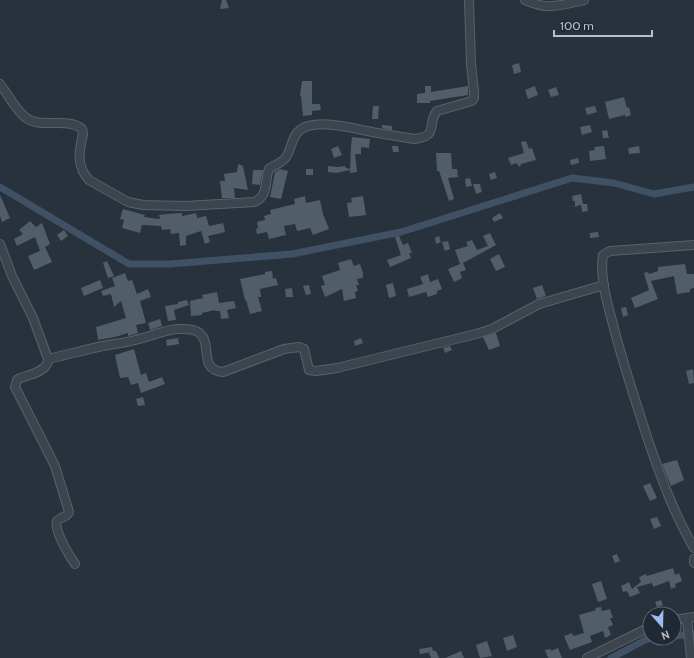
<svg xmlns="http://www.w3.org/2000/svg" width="694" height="658" viewBox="0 0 694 658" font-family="Cabin,sans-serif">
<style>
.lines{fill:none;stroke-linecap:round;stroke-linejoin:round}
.canal{stroke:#405165;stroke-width:7}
.building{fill:#515d68}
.minor-casing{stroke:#59626b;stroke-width:10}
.minor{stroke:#3c444e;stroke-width:8}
</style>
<rect width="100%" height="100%" fill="#28323d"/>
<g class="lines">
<g class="canal">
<polyline points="0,187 129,264 170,264 292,254 401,232 572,178 614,183 654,194 694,187"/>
<polyline points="674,636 694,634"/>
<polyline points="611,658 647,639 660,638"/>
</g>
</g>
<g class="building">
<polygon points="222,0 226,0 229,8 220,9"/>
<polygon points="519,63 521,72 514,74 512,65"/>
<polygon points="302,81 312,81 312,104 320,104 321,110 312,111 312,115 303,116 301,96 300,96"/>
<polygon points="425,86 431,86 431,92 468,86 468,95 430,101 430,103 417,103 417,94 425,93"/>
<polygon points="535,86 538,95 528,99 525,90"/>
<polygon points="556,87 559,95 551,97 548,90"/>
<polygon points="624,97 627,108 629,107 631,115 626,117 625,115 609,119 605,102"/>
<polygon points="373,106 379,106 378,119 372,119"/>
<polygon points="595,106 597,112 587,115 585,108"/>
<polygon points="382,125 392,126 392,130 382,128"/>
<polygon points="590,125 592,132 582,135 580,127"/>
<polygon points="607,130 609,138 603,138 602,131"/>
<polygon points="352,137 370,139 369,148 361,147 361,154 355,154 357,172 350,173 351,146"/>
<polygon points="526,141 529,149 532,148 536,160 521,164 520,167 516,163 511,165 508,158 524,153 521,142"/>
<polygon points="338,146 342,155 334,158 331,149"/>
<polygon points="392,146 398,146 399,152 393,152"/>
<polygon points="604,146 606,159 590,161 589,151 595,150 594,147"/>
<polygon points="639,146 640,153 629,154 628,148"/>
<polygon points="436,153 451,153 452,169 457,169 458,177 448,178 454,199 449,201 439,171 437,171"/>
<polygon points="578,158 579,163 571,165 570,160"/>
<polygon points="238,164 243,166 248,190 234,188 235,198 222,198 220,181 225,181 224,174 237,172"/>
<polygon points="328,166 337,167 345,166 346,168 350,169 350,170 336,173 328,172"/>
<polygon points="280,169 288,171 281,199 270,197 275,172"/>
<rect x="306" y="169" width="7" height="6"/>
<polygon points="253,170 263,170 260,185 252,184"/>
<polygon points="495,172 497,178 491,180 489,174"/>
<polygon points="470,178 472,186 466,187 465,179"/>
<polygon points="473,184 480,184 482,192 476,194"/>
<polygon points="581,194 583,204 575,207 575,201 573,201 572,196"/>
<polygon points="0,195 10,218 2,222 0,216"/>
<polygon points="305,196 306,203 320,200 323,214 329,229 313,235 310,228 297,231 295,224 284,226 286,235 269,239 267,232 257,234 256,229 258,228 257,222 265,220 264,216 271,214 270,210 295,204 294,199"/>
<polygon points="363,196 366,215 349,217 347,203 352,202 351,198"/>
<polygon points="581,204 587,204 588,211 582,212"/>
<polygon points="123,209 145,215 144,217 160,219 159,215 167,214 182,213 182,216 196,213 197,218 206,216 209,226 223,223 225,232 208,236 210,242 205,244 201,231 186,236 186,245 180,246 179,233 171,234 170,229 162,230 161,226 142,225 140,233 122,228 124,220 120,219"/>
<polygon points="500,213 503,218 494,222 492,218"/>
<polygon points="30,221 36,227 42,223 50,244 45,247 52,262 34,270 28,256 40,251 35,237 17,246 14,239 23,234 19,230"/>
<polygon points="64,230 68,236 61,241 57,235"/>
<polygon points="598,232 599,237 590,238 590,233"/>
<polygon points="490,233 496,245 463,263 466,270 460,272 462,278 454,282 448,269 460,264 455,250 468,246 466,242 472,240 477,250 488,246 483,236"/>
<polygon points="399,236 403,245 408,243 412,253 409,253 411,258 390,267 387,260 401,255 395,237"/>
<polygon points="439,236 441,242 436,244 435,238"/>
<polygon points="448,241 450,249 445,251 442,242"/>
<polygon points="499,254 505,267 496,271 490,259"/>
<polygon points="351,259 354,266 360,264 363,273 363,278 357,279 359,285 356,285 358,291 355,292 356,298 344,301 342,289 325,297 321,286 325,285 322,276 340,270 338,263"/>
<polygon points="107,261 114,276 108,278 103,263"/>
<polygon points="685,264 687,274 694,274 694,288 690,289 690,292 677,294 674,276 651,281 658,299 635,308 631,298 649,290 644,273 648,272 649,274 658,271 658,267"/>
<polygon points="272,271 273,279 276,278 278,285 260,289 261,297 258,297 262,311 250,314 246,300 245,300 240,279 265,274 265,272"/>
<polygon points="125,273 128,281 132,280 137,294 148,289 151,297 140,301 146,323 136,325 138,333 128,336 128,333 115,337 98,340 96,327 126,318 121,301 114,307 111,294 103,296 101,291 115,286 112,278"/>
<polygon points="428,274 430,282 438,279 442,289 437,291 437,294 428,297 426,292 409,297 407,289 423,284 420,277"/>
<polygon points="100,280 103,288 84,296 81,288"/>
<polygon points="393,283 396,296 389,298 386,285"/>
<polygon points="309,285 311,294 306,295 303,286"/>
<polygon points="542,285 546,296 537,299 533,288"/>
<polygon points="292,288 293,297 286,297 285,289"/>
<polygon points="217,292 219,303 234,301 236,308 227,310 229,318 221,319 220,311 215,311 215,310 202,313 202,315 191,316 190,301 203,298 202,295"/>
<polygon points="187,300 189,305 174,310 176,320 168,321 165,306 178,304 178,302"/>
<polygon points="626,307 628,315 623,317 621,308"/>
<polygon points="160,319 162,326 150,330 148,323"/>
<polygon points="496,333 500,346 489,350 483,337"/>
<polygon points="178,338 179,344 167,346 166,340"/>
<polygon points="361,338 363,343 355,346 354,341"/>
<polygon points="450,346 452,350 445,353 443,348"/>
<polygon points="134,349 141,375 146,373 149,382 162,377 165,384 141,393 138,383 131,385 128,377 120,378 115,355"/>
<polygon points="693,369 694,383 689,384 686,371"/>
<polygon points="143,397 145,405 138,406 136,399"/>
<polygon points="677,460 684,480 671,486 662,464"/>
<polygon points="650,483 657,498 650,501 643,486"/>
<polygon points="657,517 661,526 654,529 650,519"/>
<polygon points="617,554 620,561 615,563 612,556"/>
<polygon points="673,568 675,575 679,573 682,581 675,584 676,587 671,589 669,581 653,587 652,583 637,587 640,593 630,597 627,591 623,592 621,586 629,582 632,589 641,582 639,577 646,574 647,576"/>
<polygon points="601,581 607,599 598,602 592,584"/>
<polygon points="661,600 663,605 657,607 655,602"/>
<polygon points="601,607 602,611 610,609 613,618 610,618 613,625 608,627 611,635 605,638 603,631 590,636 592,642 570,650 564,636 572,633 573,636 584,633 579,615 596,610 595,608"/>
<polygon points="513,635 517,647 507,651 503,638"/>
<polygon points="487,641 492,656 480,658 476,645"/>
<polygon points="432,647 433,651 436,651 439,658 431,658 429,653 432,652 420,654 419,649"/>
<polygon points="558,648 562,658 548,658 545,650 551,649 551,651"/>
<polygon points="461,651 464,658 445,658"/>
</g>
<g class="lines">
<g class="minor-casing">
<g id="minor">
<path d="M525,0C548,11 561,5 584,0"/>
<path d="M0,84C7,93 16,110 25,117C41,130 67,116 82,129L83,134C79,151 76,166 89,180L128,202L143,205L186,206L254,202C269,196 264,182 269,169C274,165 282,163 286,157C292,149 291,137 300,130C317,117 358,130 378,133C390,135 402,137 414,139C440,136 426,124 437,111L472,101L474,98V92L471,64L469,0"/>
<path d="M0,244L12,276L33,318L48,359C66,355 84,350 102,346C113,344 125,343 135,340C149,337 164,330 177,329C184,329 192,328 198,332C214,342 197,370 223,372L284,349L299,347L304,349L309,370L316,371L337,368L476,334L492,329L539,304L604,285"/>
<path d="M694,245L610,251L603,255C599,280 609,308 615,332C624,367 636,402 647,437C660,475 674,514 694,548"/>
<path d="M48,359C49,371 29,375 20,378L17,380L15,387L55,466L69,512C67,518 60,517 57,521C53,529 70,557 75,564"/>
<polyline points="694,559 694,563"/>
<polyline points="687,619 691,658"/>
<polyline points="674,620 694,617"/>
<polyline points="587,658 650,627"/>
</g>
</g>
<use href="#minor" class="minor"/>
</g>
<g transform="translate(662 626) rotate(160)"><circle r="19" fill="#202933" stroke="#5d656f"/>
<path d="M0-3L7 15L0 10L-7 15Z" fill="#98bdee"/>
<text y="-6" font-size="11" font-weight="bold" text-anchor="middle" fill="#b8bfc8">N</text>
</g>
<path d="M554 30v6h98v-6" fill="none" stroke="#b8bfc8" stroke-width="2"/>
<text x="560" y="30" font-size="12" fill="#b8bfc8" stroke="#202933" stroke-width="3" paint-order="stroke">100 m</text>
</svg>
